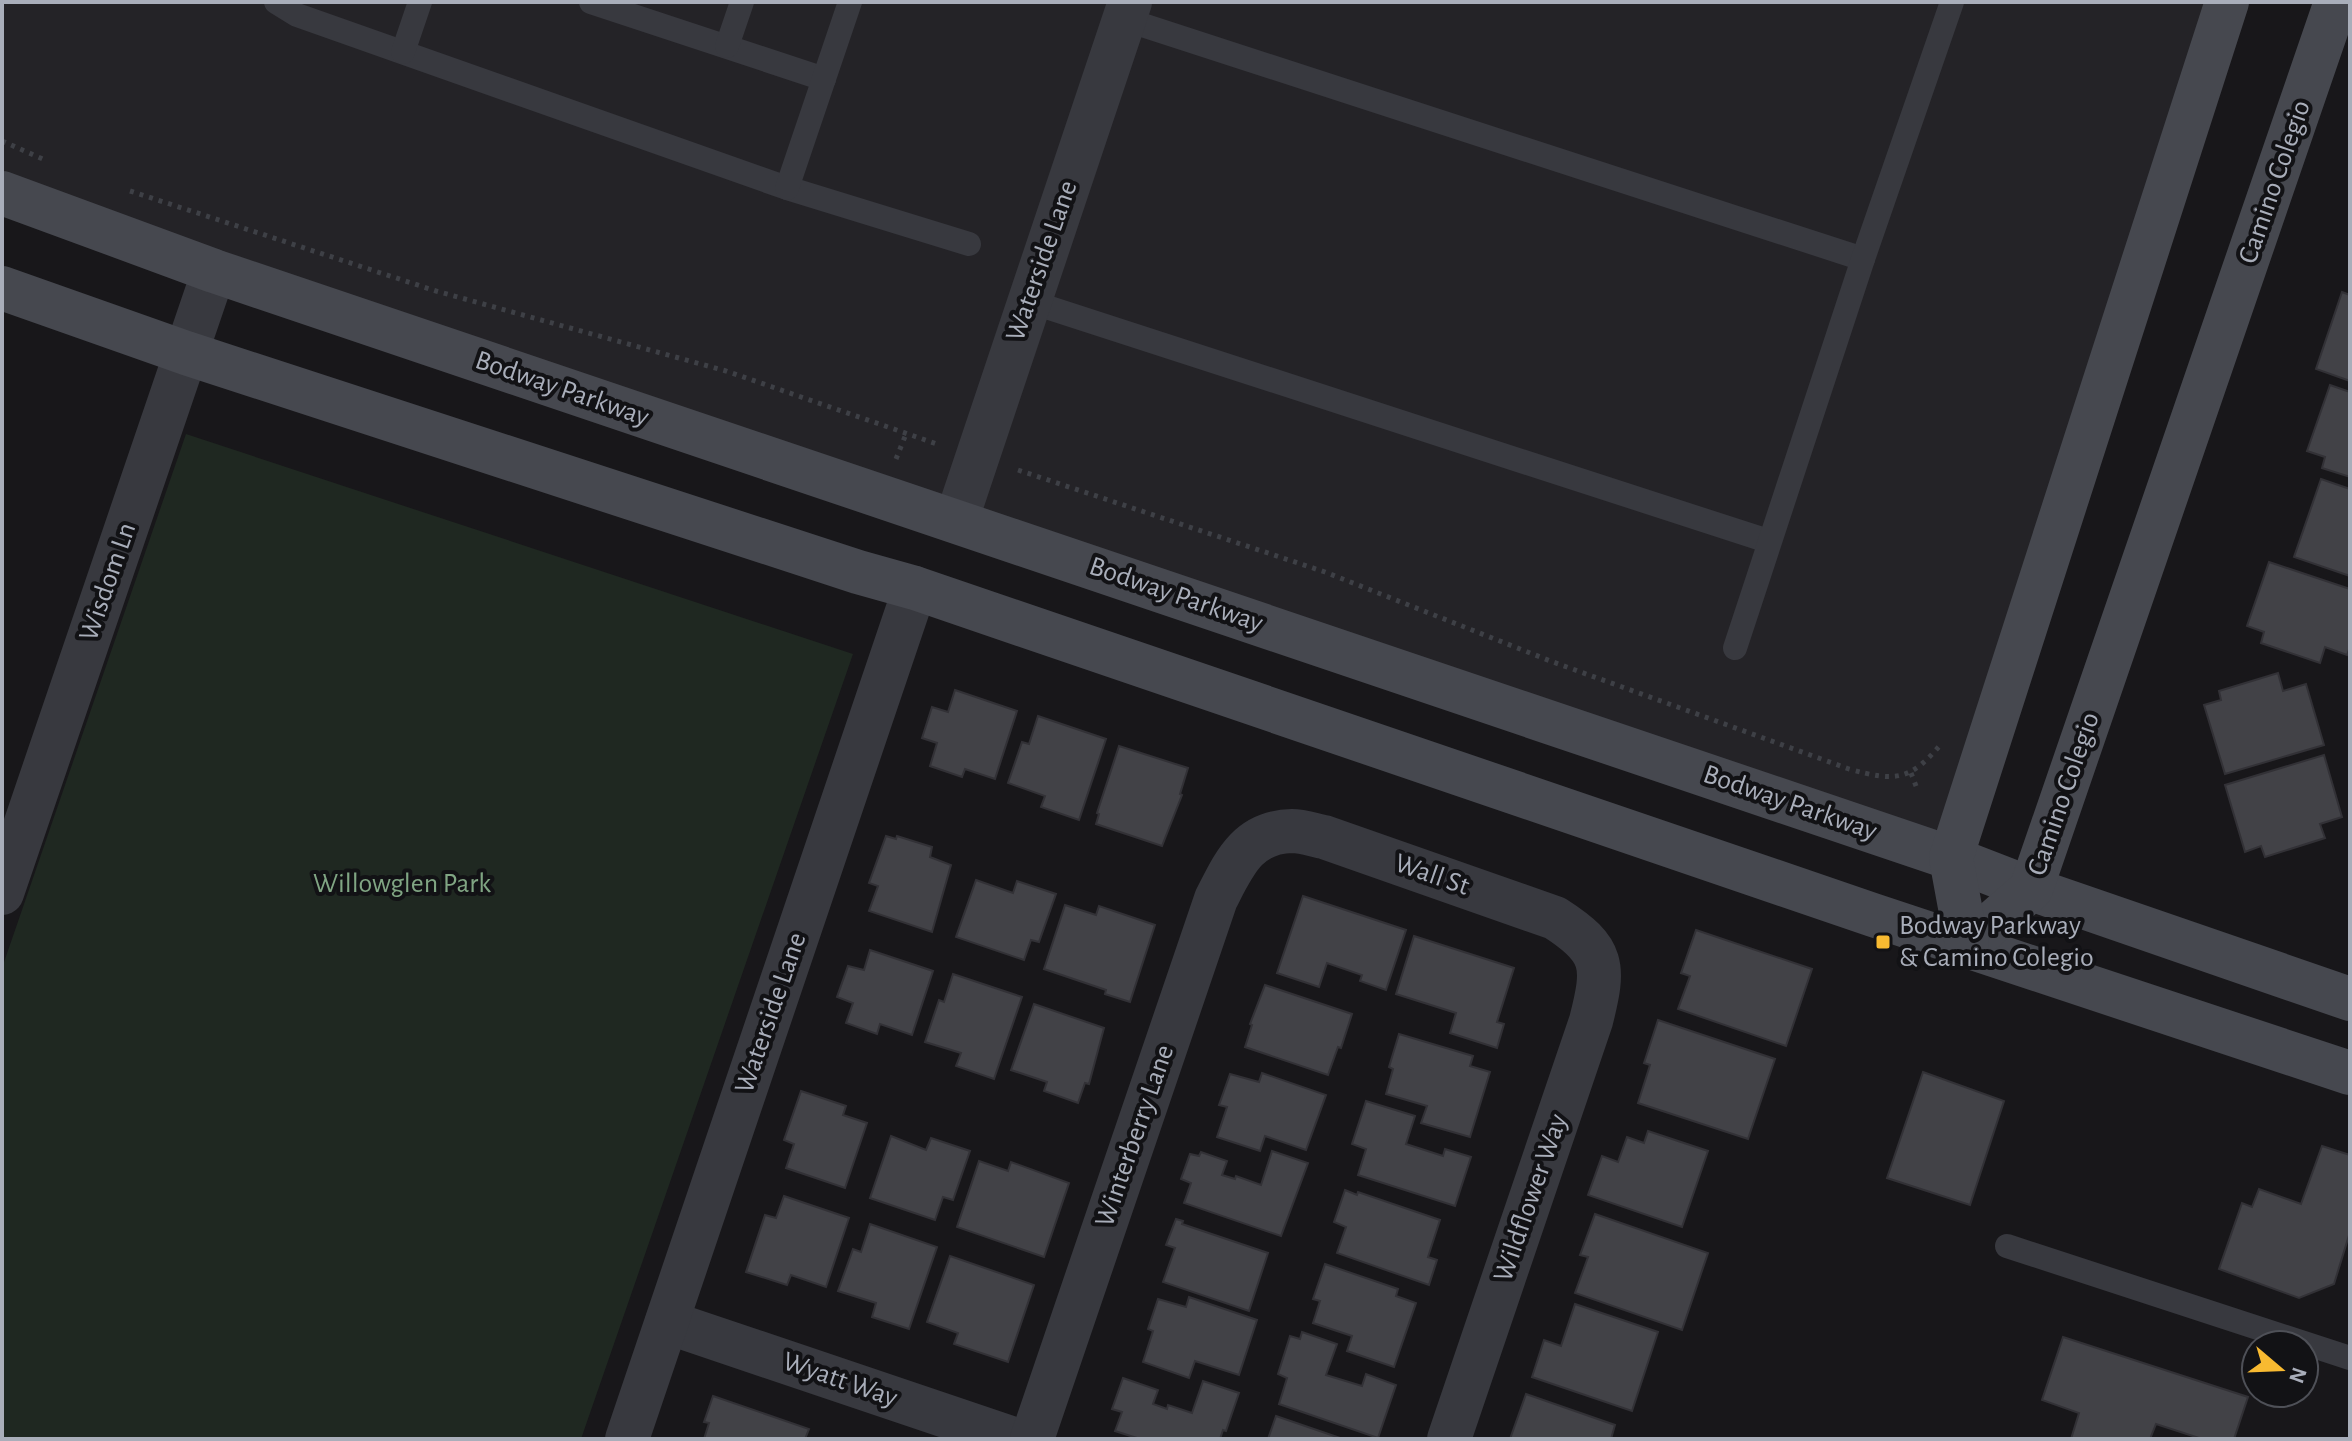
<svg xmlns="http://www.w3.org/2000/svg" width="2352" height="1441" viewBox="0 0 2352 1441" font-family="'Alegreya Sans',sans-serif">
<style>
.built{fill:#242327}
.green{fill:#1f2821}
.building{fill:#424247;stroke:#323136;stroke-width:2}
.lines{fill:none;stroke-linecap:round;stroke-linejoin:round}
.path{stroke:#3e4046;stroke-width:5;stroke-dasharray:4 6;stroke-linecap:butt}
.lane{stroke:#38393f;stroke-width:24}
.street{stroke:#38393f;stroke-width:44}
.secondary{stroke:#46484f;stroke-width:44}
.poi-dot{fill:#f8ba31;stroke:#121215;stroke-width:3}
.labels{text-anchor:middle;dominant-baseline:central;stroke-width:8;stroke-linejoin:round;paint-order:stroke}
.street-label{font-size:28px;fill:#a9aeba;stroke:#121215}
.park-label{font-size:28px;fill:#80a583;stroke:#121215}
.poi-label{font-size:28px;fill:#a9aeba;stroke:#121215;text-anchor:start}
</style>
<rect width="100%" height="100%" fill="#18171a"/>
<polygon class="built" points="2,2 2227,2 1951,858 2,193"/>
<polygon class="green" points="186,434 853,654 581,1439 2,1439 2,968"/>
<g class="building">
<polygon points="2342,292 2350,295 2350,381 2316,369"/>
<polygon points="2330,385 2350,392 2350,477 2322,468 2325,457 2307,451"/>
<polygon points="2321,479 2350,489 2350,576 2294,557"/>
<polygon points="2269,562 2350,589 2350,647 2347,655 2325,647 2320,663 2261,643 2264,632 2247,626"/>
<polygon points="2278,673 2283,691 2306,684 2324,745 2225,774 2204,705 2221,700 2219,691"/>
<polygon points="955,690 1017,711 995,779 965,769 962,777 930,766 937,743 922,738 932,707 948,712"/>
<polygon points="1038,716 1106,739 1079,820 1041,807 1045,796 1008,783 1022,742 1029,744"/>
<polygon points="1119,746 1188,768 1180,794 1182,795 1162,846 1096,824 1099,814 1097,813"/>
<polygon points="2324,755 2342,817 2320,824 2325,838 2265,857 2261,846 2245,852 2225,785"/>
<polygon points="886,836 896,839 897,836 932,847 930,857 951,865 932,932 869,911 878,886 869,883"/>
<polygon points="976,880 1013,893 1017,881 1056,894 1039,942 1031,940 1024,960 956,937"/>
<polygon points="1303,896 1406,930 1386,990 1360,981 1362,975 1327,963 1319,987 1277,973"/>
<polygon points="1065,905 1096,915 1099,906 1155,925 1130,1002 1105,994 1106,990 1044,969"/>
<polygon points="1696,930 1812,969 1786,1046 1678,1009 1690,976 1681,973"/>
<polygon points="1414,936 1514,968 1497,1022 1504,1024 1497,1048 1450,1033 1456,1013 1396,994"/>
<polygon points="870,950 933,971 912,1035 880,1024 877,1034 846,1023 853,1003 837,997 848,966 864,970"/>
<polygon points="953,974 1022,997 994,1079 956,1066 961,1053 925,1042 939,1000 944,1002"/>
<polygon points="1265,985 1352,1014 1341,1048 1338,1047 1328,1075 1245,1047 1252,1025 1250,1024"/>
<polygon points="1034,1004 1104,1028 1089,1084 1085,1083 1078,1103 1044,1091 1047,1082 1011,1070"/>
<polygon points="1658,1020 1775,1059 1748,1139 1638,1103 1650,1065 1644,1063"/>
<polygon points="1399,1034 1473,1056 1470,1066 1490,1072 1470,1137 1421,1123 1427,1106 1386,1094 1393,1069 1389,1067"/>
<polygon points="1923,1072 2004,1101 1970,1205 1887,1178"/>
<polygon points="1262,1073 1326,1095 1306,1150 1265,1136 1260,1151 1217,1137 1227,1107 1219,1105 1230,1074 1259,1082"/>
<polygon points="801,1091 846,1106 843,1115 867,1123 845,1188 786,1168 794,1144 784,1140"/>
<polygon points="1366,1101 1415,1116 1406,1144 1443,1156 1445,1149 1471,1157 1455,1206 1358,1175 1366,1149 1352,1144"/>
<polygon points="1648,1131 1708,1151 1682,1227 1588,1195 1602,1156 1618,1162 1627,1137 1644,1143"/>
<polygon points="891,1136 926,1150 931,1138 970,1151 953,1200 943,1197 935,1220 870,1198"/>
<polygon points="2322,1146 2350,1155 2350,1232 2334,1284 2299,1298 2219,1269 2242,1203 2252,1207 2259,1189 2301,1204"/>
<polygon points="1272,1151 1308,1163 1281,1236 1184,1203 1191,1183 1181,1179 1190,1154 1199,1156 1201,1152 1227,1161 1222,1175 1235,1179 1236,1176 1261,1185"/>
<polygon points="979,1161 1008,1171 1011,1162 1069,1183 1044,1257 957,1227"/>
<polygon points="1345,1190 1357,1195 1358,1192 1440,1220 1428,1257 1437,1260 1429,1285 1337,1253 1346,1227 1334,1222"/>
<polygon points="784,1196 849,1218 826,1287 791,1275 787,1285 746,1272 765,1215 776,1218"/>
<polygon points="1595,1214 1708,1253 1682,1330 1575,1293 1588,1257 1580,1255"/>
<polygon points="1176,1219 1183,1221 1182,1224 1268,1253 1249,1311 1163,1282 1175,1248 1166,1245"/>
<polygon points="870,1224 937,1247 909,1329 872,1317 876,1303 838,1291 853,1249 861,1252"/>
<polygon points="950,1256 1034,1285 1008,1362 954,1344 958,1333 927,1322"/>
<polygon points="1325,1264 1398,1289 1396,1296 1416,1303 1394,1367 1347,1351 1352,1336 1313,1323 1320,1301 1313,1299"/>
<polygon points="1189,1297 1257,1320 1239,1375 1195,1361 1189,1378 1143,1362 1153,1331 1148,1329 1158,1299 1186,1307"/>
<polygon points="1575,1304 1658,1332 1632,1411 1532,1377 1544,1340 1561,1346"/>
<polygon points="1302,1332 1337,1344 1326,1375 1362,1386 1366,1374 1396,1385 1378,1438 1279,1404 1287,1378 1278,1374 1290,1336 1300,1339"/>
<polygon points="2063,1337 2248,1397 2234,1439 2202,1439 2156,1424 2150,1439 2071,1439 2079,1413 2042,1400"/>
<polygon points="1123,1378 1158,1390 1153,1404 1167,1409 1168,1405 1192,1413 1203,1381 1239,1393 1226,1431 1223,1430 1220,1439 1140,1439 1115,1431 1122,1412 1112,1409"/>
<polygon points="1526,1394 1615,1425 1611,1439 1510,1439"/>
<polygon points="713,1396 809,1429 805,1439 704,1439 709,1423 704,1422"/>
<polygon points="1276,1416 1343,1439 1268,1439"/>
</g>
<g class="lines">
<g class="path">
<polyline points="2,141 45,160"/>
<polyline points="130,191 436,291 726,371 937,444"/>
<polyline points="896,459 906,434"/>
<path d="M1018,470L1325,572L1553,662L1849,769C1896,782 1910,781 1942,743"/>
<polyline points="1911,773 1918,791"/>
</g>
<g class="lane">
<polyline points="276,2 297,15 787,188 969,244"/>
<polyline points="591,2 824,79"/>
<polyline points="1124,19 1863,259"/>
<polyline points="727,46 742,2"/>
<polyline points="403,52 420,2"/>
<polyline points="787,188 850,2"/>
<polyline points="1028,301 1768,541"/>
<polyline points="1735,648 1863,259 1952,2"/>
<polyline points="2007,1246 2350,1358"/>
</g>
<g class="street">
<polyline points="956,521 1130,2"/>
<polyline points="2,893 214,271"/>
<polyline points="667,1322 1014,1439"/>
<polyline points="627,1439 915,588"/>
<path d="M1032,1439L1216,899C1234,864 1247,832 1292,831C1302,831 1314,835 1324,837L1555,918C1605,950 1605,966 1591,1021L1449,1439"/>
</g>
<g class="secondary">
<polyline points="2,193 214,271 1951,858 2031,889 2350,999"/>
<polyline points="2,288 186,353 858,572 915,588 1873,915 2350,1073"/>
<polyline points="1967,945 2031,889 2336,2"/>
<polyline points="1967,945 1951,858 2227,2"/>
</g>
</g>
<rect class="poi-dot" x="1875" y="934" width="16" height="16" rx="4"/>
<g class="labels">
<g class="street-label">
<text transform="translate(2275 182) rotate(-71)">Camino Colegio</text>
<text transform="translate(1042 261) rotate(-71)">Waterside Lane</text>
<text transform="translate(562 389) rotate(19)">Bodway Parkway</text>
<text transform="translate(108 582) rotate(-71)">Wisdom Ln</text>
<text transform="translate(1176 595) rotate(19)">Bodway Parkway</text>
<text transform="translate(2064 794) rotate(-71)">Camino Colegio</text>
<text transform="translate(1790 803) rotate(19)">Bodway Parkway</text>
<text transform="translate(1432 875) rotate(19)">Wall St</text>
<text transform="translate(771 1013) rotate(-71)">Waterside Lane</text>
<text transform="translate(1135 1136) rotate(-71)">Winterberry Lane</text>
<text transform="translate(1531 1198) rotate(-71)">Wildflower Way</text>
<text transform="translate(840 1380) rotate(19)">Wyatt Way</text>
</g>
<g class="park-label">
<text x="402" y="884">Willowglen Park</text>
</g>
<g class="poi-label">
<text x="1899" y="926">Bodway Parkway<tspan x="1899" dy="32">&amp; Camino Colegio</tspan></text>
</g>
</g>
<rect width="2352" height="1441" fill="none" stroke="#a9aeba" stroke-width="8"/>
<g transform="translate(2280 1369) rotate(109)"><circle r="38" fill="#121215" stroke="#4e5057" stroke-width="2"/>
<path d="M0-6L14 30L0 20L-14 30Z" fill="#f8ba31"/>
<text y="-12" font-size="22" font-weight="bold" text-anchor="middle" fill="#a9aeba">N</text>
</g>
</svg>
